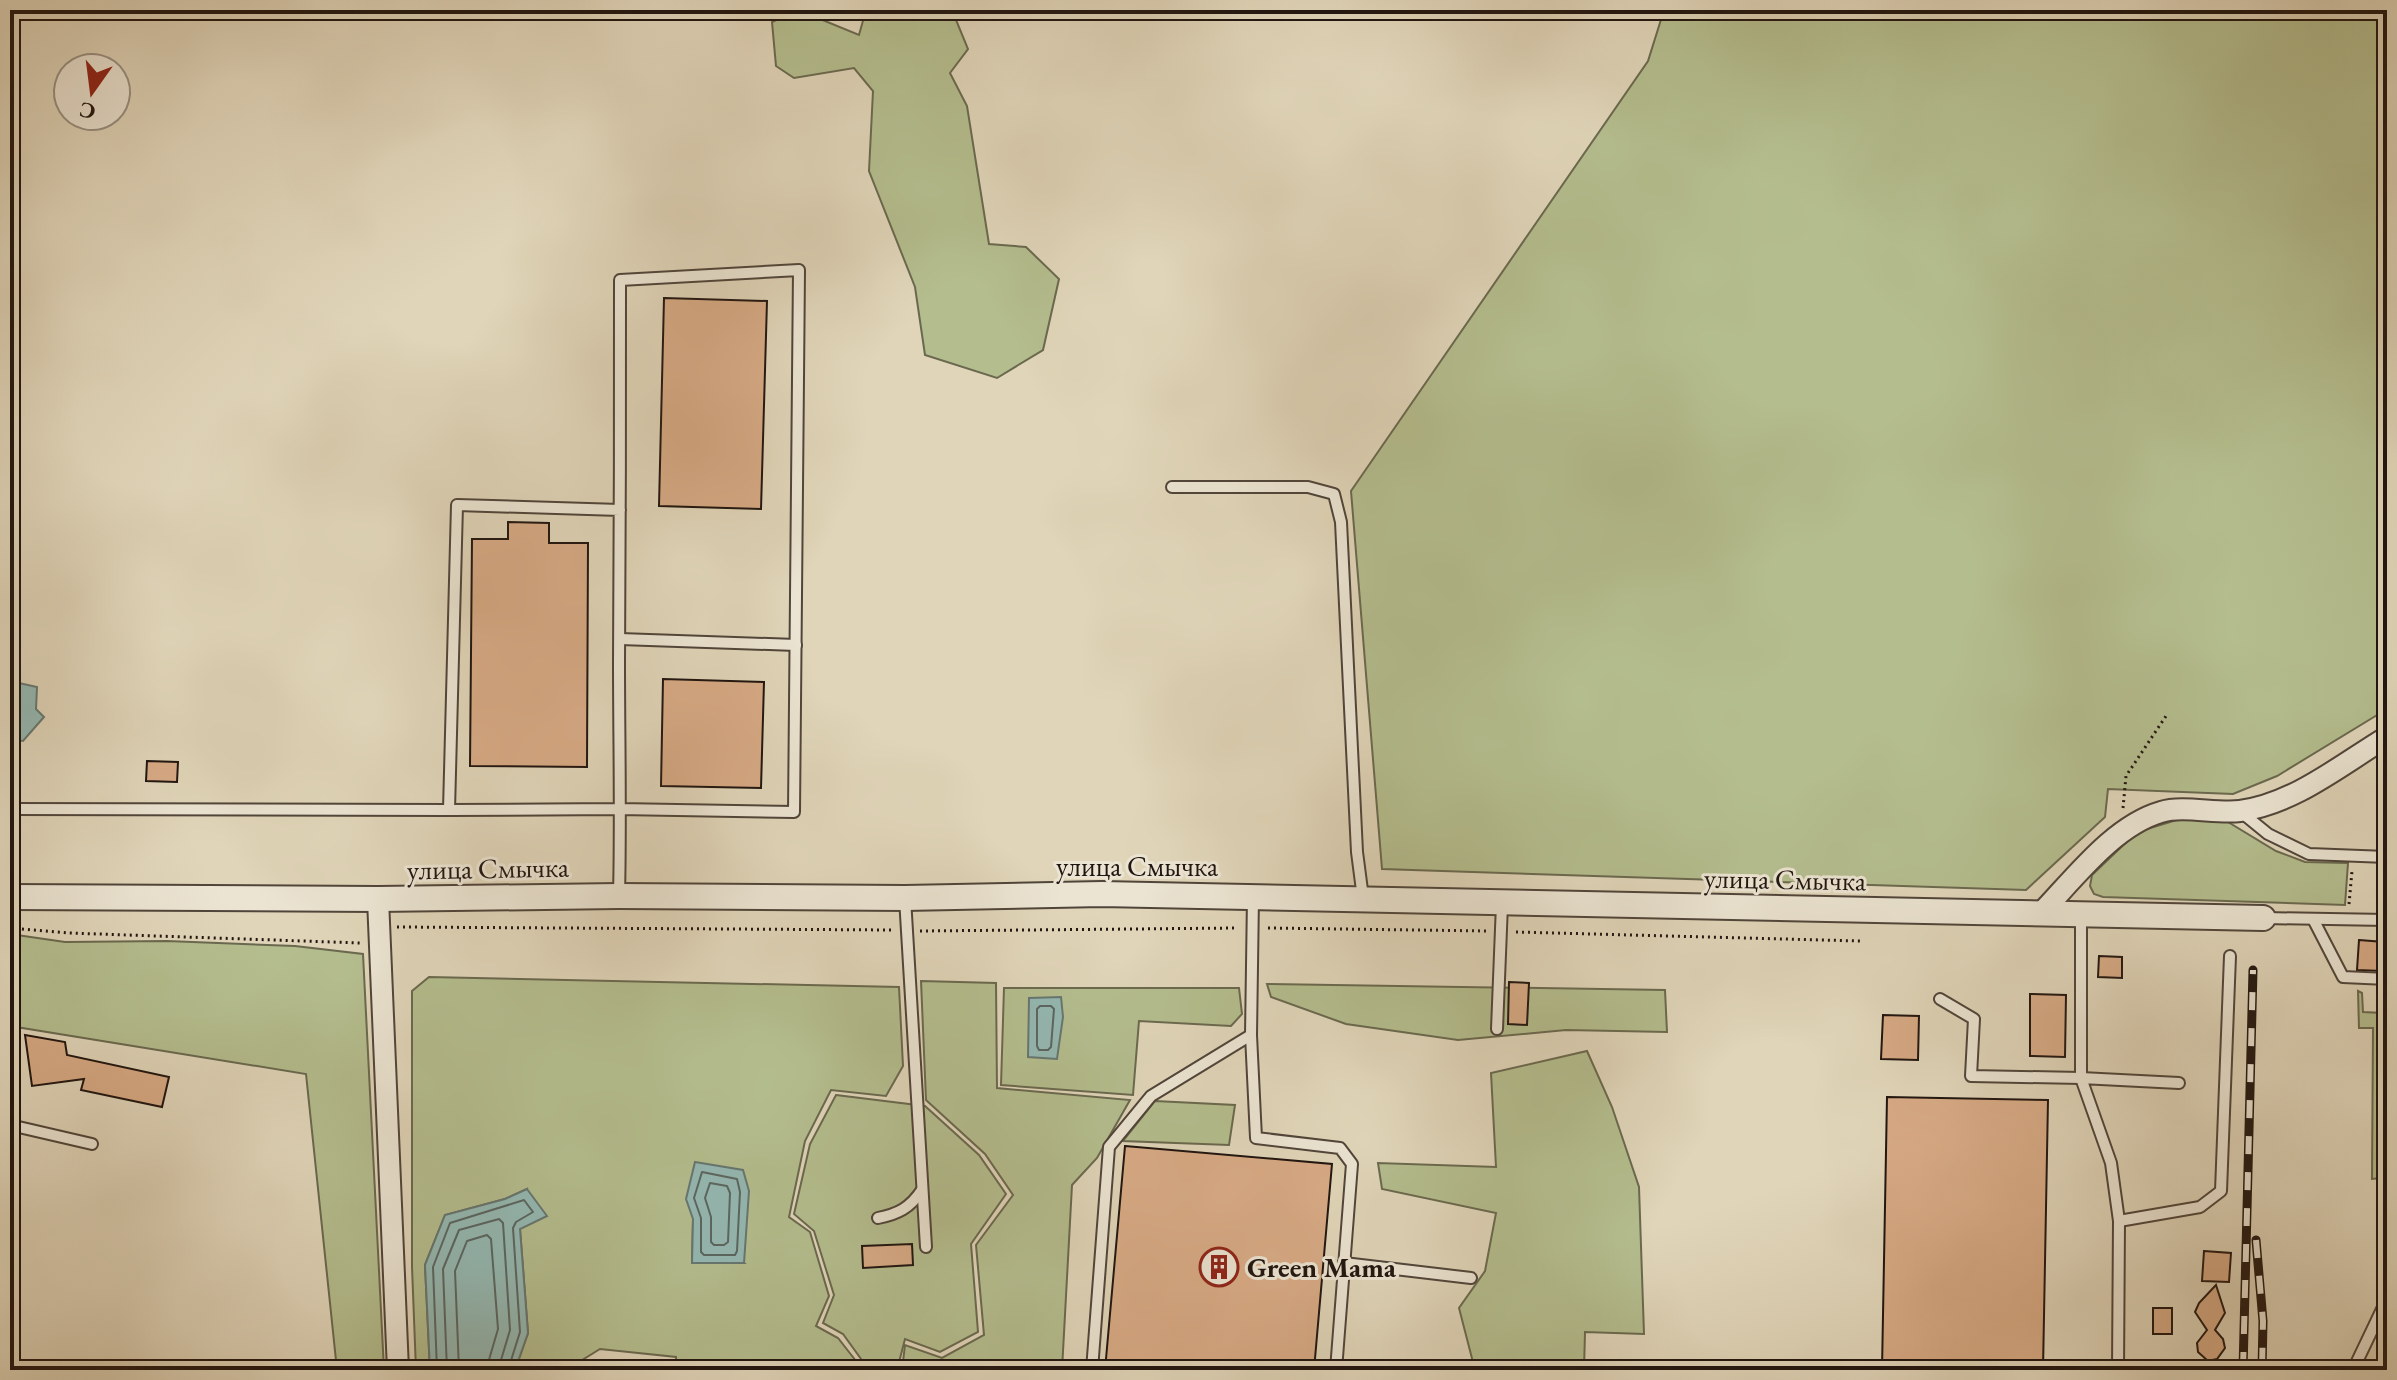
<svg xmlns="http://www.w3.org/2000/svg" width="2397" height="1380" viewBox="0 0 2397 1380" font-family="'EB Garamond',serif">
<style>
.green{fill:#b4bd8e;stroke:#6a694f;stroke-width:2;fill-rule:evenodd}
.water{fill:#94b8b2;stroke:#667771;stroke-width:2}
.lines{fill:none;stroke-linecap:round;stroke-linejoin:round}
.shore{stroke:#5a6661;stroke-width:2}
.building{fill:#d7aa85;stroke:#201510;stroke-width:2}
.service-casing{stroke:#50453a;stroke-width:14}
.minor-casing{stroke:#50453a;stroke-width:24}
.tertiary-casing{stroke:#50453a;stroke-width:28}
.path{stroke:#201510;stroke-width:3;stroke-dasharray:2 4;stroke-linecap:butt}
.service{stroke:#ebe4d2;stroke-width:10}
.minor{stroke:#ebe4d2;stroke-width:20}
.tertiary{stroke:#ebe4d2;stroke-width:24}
.rail-casing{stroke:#201510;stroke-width:9}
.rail{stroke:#ebe4d2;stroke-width:6;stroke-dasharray:18;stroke-linecap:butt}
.labels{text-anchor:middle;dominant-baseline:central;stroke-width:6;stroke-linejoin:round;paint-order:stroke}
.street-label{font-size:28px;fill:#201510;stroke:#ebe4d2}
.poi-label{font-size:28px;font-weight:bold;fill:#201510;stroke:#ebe4d2;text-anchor:start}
</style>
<rect width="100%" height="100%" fill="#e0d5b9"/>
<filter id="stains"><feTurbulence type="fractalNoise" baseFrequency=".0025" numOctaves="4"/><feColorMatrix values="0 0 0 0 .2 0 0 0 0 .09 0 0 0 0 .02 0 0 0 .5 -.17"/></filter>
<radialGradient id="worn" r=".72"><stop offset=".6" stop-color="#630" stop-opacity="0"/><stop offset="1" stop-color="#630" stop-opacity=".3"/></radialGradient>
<g class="green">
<polygon points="798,10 859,35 866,10 952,10 968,49 950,73 967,106 989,244 1026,247 1059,279 1043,350 997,378 925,355 915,287 869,171 873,91 854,68 794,78 776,66 772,22"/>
<polygon points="1664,10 2387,10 2387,709 2277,776 2233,794 2108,789 2105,817 2026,890 1382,869 1351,491 1648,61"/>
<polygon points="2180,819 2223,819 2276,851 2305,862 2348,863 2345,905 2103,897 2094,894 2090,886 2092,875 2137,832"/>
<polygon points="10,934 65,942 167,941 295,946 363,954 384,1370 337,1370 306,1074 16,1027 18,1093 14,1108 10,1106"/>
<path d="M429,977L899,987L903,1066L886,1096L831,1090L805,1141L789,1217L810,1232L829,1296L816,1326L838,1338L863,1370H676V1357L600,1349L566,1370H515L528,1333L520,1229L527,1189L505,1199L445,1215L425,1265L430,1370H416L412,1267V991ZM693,1219L744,1263H692Z"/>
<polygon points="921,981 996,983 997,1088 1130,1100 1097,1158 1072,1185 1062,1370 902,1370 905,1345 942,1358 984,1335 976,1245 1013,1195 985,1154 926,1100"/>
<polygon points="1267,984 1665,990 1667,1032 1566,1030 1458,1040 1346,1024 1271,997"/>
<polygon points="1004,988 1239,988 1242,1014 1231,1026 1139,1021 1133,1095 1001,1085"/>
<polygon points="2358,991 2362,993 2363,1012 2383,1013 2383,1154 2381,1178 2372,1179 2373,1028 2359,1028"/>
<polygon points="1587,1051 1612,1107 1639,1187 1644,1334 1585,1332 1584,1370 1475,1370 1459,1308 1485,1271 1496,1213 1382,1189 1378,1163 1496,1167 1491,1073"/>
<polygon points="836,1095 925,1106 979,1155 1006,1194 971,1244 978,1332 940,1352 905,1339 897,1370 869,1370 843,1334 823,1323 834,1295 814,1231 794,1214 810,1144"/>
<polygon points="1155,1101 1235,1105 1229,1145 1123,1141"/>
</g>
<g class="water">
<polygon points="10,681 37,687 36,709 44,717 23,741 10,739"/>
<polygon points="1061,997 1063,1017 1057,1059 1028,1057 1029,998"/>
<polygon points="695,1162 743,1170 749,1191 744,1263 692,1263 693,1219 686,1199"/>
<polygon points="527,1189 547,1216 520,1229 528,1333 515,1370 430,1370 425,1265 445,1215 505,1199"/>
</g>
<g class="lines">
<g class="shore">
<polygon points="1040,1006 1051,1006 1054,1009 1051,1047 1048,1050 1039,1050 1037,1046 1037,1009"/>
<polygon points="702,1172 737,1179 740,1192 737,1251 735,1255 704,1255 701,1252 701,1218 694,1198"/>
<polygon points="710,1183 727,1186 730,1193 728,1242 724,1245 714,1245 711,1242 711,1217 705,1198"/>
<polyline points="437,1370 433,1267 450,1223 524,1200 533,1212 516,1222 513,1228 520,1332 508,1370"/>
<polyline points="447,1370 443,1269 459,1230 499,1219 503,1223 510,1330 498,1370"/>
<polyline points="459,1370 455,1271 467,1241 487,1235 491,1239 498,1329 486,1370"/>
</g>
</g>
<g class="building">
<polygon points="664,298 767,301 761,509 659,506"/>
<polygon points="508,522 549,523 549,543 588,543 587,767 470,766 472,539 508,539"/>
<polygon points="663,679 764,682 761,788 661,786"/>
<polygon points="147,761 178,762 177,782 146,781"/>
<polygon points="2359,940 2384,942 2382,971 2357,970"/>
<polygon points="2099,956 2122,957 2122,978 2098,977"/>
<polygon points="1509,982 1529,983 1527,1025 1508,1024"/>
<polygon points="2030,994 2066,995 2065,1057 2030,1056"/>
<polygon points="1883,1015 1919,1016 1918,1060 1881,1059"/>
<polygon points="25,1035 65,1042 67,1055 169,1077 162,1107 81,1090 84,1079 32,1086"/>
<polygon points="1887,1097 2048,1100 2043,1370 1882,1370"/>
<polygon points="1125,1146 1332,1164 1314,1370 1105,1370"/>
<polygon points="912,1244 913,1265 863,1268 862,1246"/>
<polygon points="2204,1251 2231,1253 2229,1282 2202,1281"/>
<polygon points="2216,1285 2225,1313 2215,1330 2223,1339 2225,1348 2217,1359 2208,1361 2198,1352 2197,1343 2207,1330 2195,1312 2199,1303"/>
<rect x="2153" y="1308" width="19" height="26"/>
</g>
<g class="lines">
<g class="service-casing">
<g id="service">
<polyline points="1172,487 1308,487 1334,494 1341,522 1357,852 1363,898"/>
<polyline points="620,639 796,645"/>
<polyline points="10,809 449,810"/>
<polyline points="2241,812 2268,834 2309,854 2387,857"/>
<path d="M619,894C621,817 619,740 619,663C620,535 620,408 620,280L799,270L794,812L619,809L449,810L457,505L620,510"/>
<polyline points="905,898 926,1247"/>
<polyline points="2265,918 2387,920"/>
<polyline points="2313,919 2343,977 2387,979"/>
<polyline points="1940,999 1974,1019 1971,1076 2081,1078 2081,915"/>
<polyline points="1497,1029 1502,904"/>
<polyline points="1251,1035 1256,1138 1340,1148 1352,1164 1336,1370"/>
<polyline points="10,1125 92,1144"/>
<path d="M878,1218C898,1214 910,1208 922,1190"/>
<polyline points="2119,1221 2200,1207 2221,1191 2230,956"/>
<polyline points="1344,1263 1471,1278"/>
<polyline points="1092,1370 1109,1147 1151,1096 1251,1035 1253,897"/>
<polyline points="2118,1370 2119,1221 2111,1163 2081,1078 2179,1083"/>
<polyline points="2353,1370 2384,1305 2387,1276"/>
</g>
</g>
<g class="minor-casing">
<g id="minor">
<polyline points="378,899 398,1370"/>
<path d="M2040,914C2074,879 2113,826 2161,812C2183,805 2216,814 2240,811C2294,804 2342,764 2387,737"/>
</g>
</g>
<g class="tertiary-casing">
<polyline id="tertiary" points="10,897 378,899 619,896 905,898 1102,894 2263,918"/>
</g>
<g class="path">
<polyline points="2123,808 2126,776 2168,713"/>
<polyline points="2349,904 2352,871"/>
<polyline points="397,927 893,930"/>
<polyline points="10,928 69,933 361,943"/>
<polyline points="1268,928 1489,931"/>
<polyline points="920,931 1237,928"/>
<polyline points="1516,932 1860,941"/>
</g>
<use href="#service" class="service"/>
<use href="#minor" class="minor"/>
<use href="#tertiary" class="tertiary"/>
<g class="rail-casing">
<g id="rail">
<polyline points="2256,1240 2263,1321 2262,1370"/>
<polyline points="2243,1370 2253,970"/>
</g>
</g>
<use href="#rail" class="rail"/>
</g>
<defs>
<g id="building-ring" transform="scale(2)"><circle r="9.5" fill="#ebe4d2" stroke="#8f2418" stroke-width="1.5"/><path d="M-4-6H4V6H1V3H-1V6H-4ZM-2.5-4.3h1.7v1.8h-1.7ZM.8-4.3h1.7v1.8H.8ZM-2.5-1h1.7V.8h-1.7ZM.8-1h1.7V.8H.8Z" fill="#8f2418"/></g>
</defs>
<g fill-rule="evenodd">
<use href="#building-ring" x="1219" y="1267"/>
</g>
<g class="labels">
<g class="street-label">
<text x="1137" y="866">улица Смычка</text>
<text transform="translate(488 868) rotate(-1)">улица Смычка</text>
<text transform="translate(1785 879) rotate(1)">улица Смычка</text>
</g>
<g class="poi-label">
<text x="1247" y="1267">Green Mama</text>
</g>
</g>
<rect width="2397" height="1380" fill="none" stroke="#e0d5b9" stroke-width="40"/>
<rect x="12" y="12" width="2373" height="1356" fill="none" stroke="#201510" stroke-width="4"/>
<rect x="20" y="20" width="2357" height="1340" fill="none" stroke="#201510" stroke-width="2"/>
<g transform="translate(92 92) rotate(194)"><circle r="38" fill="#ebe4d2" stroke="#9a9184" stroke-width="2"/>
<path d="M0-6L14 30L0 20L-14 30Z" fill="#8f2418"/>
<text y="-12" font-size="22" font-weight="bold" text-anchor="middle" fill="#201510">С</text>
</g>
<rect width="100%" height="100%" filter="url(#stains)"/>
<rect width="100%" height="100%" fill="url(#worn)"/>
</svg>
